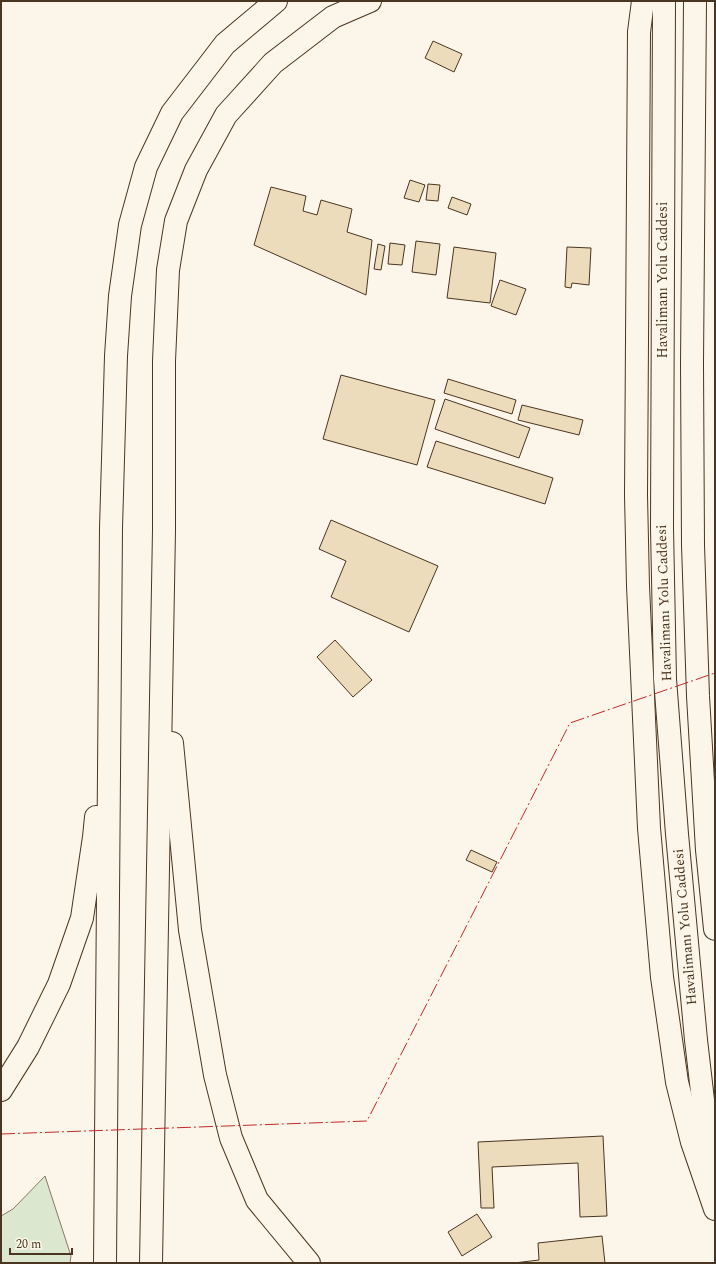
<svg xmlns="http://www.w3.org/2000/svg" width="716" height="1264" viewBox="0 0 716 1264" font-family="Spectral,serif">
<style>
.green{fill:#dce7d0;stroke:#887966}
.building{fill:#ecdcbc;stroke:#4a3520}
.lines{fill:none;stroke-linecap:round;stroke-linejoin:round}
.trunk-casing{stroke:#4a3520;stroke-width:24}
.motorway-casing{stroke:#4a3520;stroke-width:24}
.trunk{stroke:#fbf6e9;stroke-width:22}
.motorway{stroke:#fbf6e9;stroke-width:22}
.power{stroke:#c62828;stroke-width:1;stroke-dasharray:14 3 2 3;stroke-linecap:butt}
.labels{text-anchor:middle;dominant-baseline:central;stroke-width:3;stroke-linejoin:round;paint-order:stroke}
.street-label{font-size:14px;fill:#4a3520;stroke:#fbf6e9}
</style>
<rect width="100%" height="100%" fill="#fbf6e9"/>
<polygon class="green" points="45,1176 71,1256 70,1263 1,1263 1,1216 13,1209"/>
<g class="building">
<polygon points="433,41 462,54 454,72 425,58"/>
<polygon points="410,180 425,185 419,202 404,198"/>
<polygon points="428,184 440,185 438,201 426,200"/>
<polygon points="271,187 306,196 303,211 317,215 321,200 352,209 347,232 372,240 366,295 254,245"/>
<polygon points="452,197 471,204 467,215 448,208"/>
<polygon points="416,241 440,244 436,275 412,272"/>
<polygon points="390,243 405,245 402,265 388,264"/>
<polygon points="378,244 385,246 381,270 374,269"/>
<polygon points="454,247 496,253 490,303 447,298"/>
<polygon points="567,247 591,248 589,285 572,283 571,288 565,287"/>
<polygon points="500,280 526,289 516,315 491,306"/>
<polygon points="341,375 435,400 417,465 323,439"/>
<polygon points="448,379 516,400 512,414 444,393"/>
<polygon points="445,399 530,428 519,458 435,429"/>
<polygon points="522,405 583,420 579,435 518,420"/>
<polygon points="436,441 553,478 545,504 427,467"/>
<polygon points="331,520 438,566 409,632 331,597 346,561 319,549"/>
<polygon points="335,640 372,680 353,697 317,657"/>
<polygon points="471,850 497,862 492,872 466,860"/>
<polygon points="603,1136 607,1216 580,1217 578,1163 492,1167 494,1208 481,1208 478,1142"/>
<polygon points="477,1214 492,1237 462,1256 448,1232"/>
<polygon points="602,1236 605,1263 514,1263 539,1260 538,1243"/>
</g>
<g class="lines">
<g class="trunk-casing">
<g id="trunk">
<polyline points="643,1 639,32 636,495 638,586 649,828 662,977 677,1082 692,1142 715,1209"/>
<polyline points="664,1 662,528 665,679 677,834 696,1040 711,1169"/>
<polyline points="695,1 692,364 693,545 698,696 707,850 715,929"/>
</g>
</g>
<g class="motorway-casing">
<g id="motorway">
<polyline points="172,743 190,930 215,1075 231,1138 257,1200 309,1263"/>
<polyline points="1,1090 28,1047 59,984 82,918 94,837 96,817"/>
<polyline points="105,1263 111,528 116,356 120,296 130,225 146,167 172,113 225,44 276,1"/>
<polyline points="151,1263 164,530 164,361 168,270 176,221 196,170 226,115 273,63 333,17 370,1"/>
</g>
</g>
<use href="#trunk" class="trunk"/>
<use href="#motorway" class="motorway"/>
<polyline class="power" points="1,1134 367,1121 570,723 715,673"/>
</g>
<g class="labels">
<g class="street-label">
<text transform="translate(662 280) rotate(-90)">Havalimanı Yolu Caddesi</text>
<text transform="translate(664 603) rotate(-92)">Havalimanı Yolu Caddesi</text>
<text transform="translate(685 927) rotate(-95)">Havalimanı Yolu Caddesi</text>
</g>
</g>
<rect width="716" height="1264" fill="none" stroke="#4a3520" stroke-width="4"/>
<path d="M10 1248v6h62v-6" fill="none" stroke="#4a3520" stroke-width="2"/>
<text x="16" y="1248" font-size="12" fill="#4a3520" stroke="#fbf6e9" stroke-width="3" paint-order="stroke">20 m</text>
</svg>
